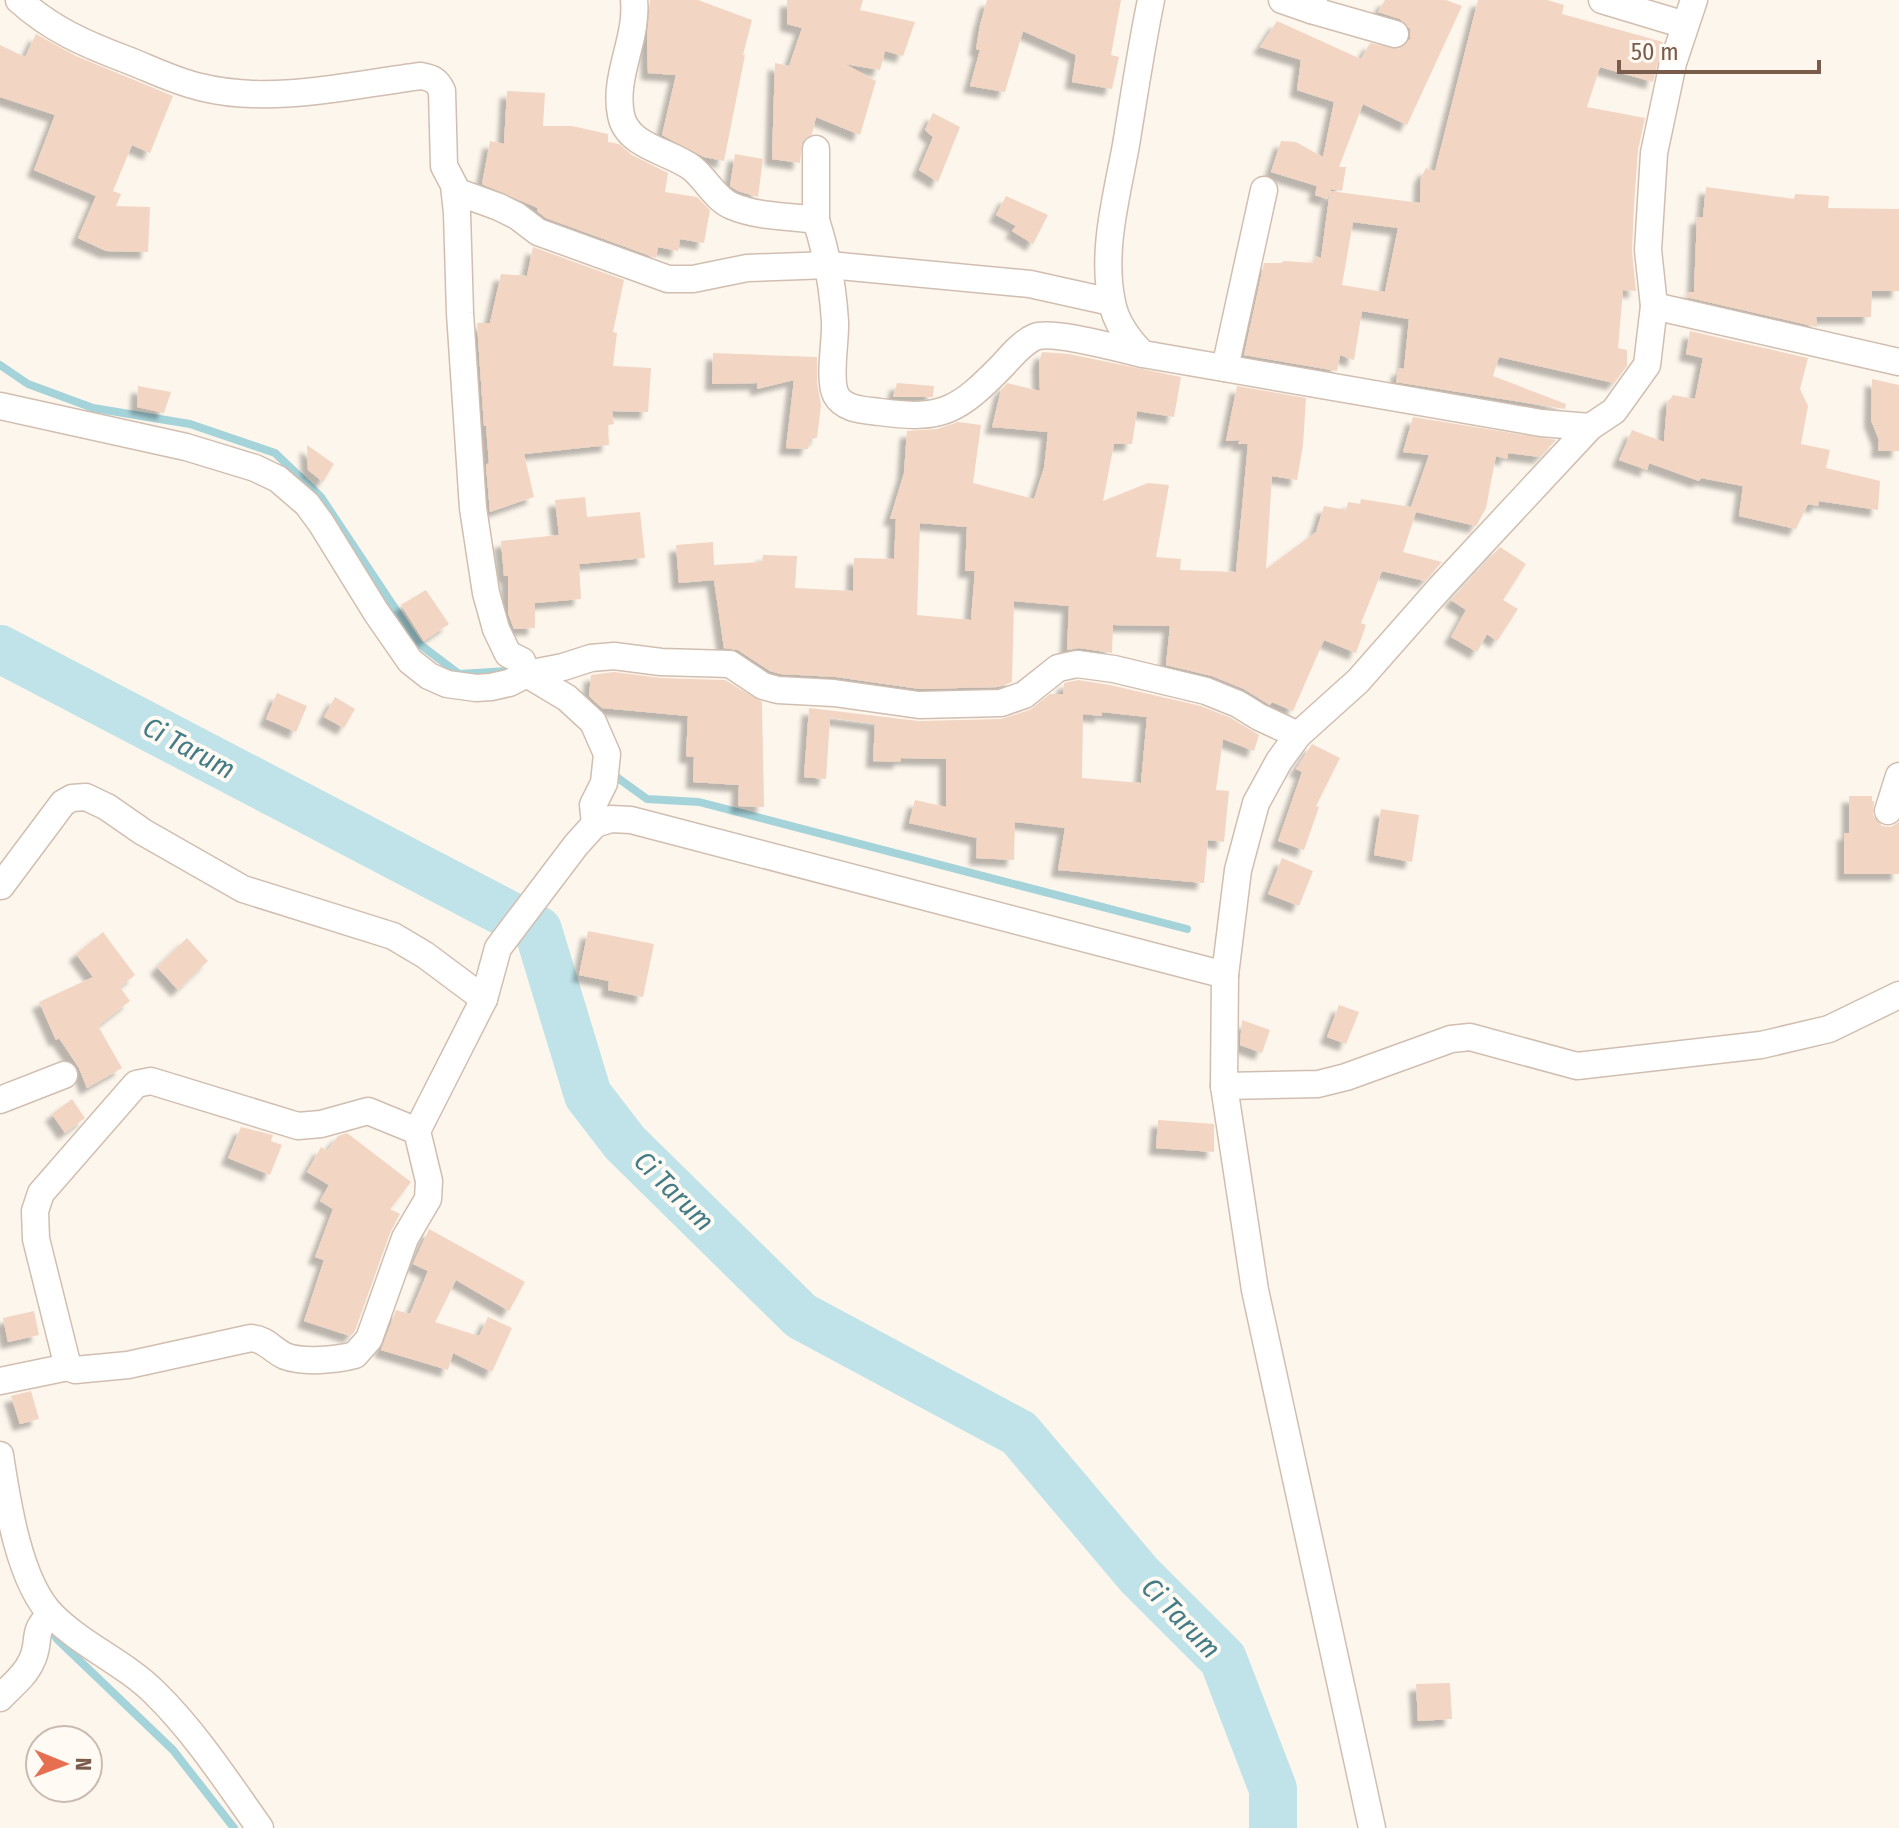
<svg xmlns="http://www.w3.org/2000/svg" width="1899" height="1828" viewBox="0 0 1899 1828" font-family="'Fira Sans Condensed',sans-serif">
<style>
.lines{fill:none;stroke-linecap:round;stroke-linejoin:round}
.stream{stroke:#a5d3da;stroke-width:8}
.river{stroke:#bfe3e8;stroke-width:48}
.building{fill:#f3d5c3;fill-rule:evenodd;filter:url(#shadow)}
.minor-casing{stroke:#d1beb0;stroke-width:29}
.minor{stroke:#fff;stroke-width:26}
.labels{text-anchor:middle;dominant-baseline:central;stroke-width:8;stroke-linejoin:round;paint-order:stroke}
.water-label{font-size:28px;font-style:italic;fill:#437c86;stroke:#fffaf3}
</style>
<defs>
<filter id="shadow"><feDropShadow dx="-7" dy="7" stdDeviation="2" flood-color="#0004"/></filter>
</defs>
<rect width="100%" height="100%" fill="#fdf6ec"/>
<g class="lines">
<g class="stream">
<polyline points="0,365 28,384 93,408 190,424 275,453 321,497 418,643 459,674 508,671 512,674"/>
<polyline points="611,773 647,799 699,802 1187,929"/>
<polyline points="48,1626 57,1639 173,1750 234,1828"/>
</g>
<polyline class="river" points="0,649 538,930 588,1095 625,1143 801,1316 1019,1433 1139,1575 1223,1659 1273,1789 1273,1828"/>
</g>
<g class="building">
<polygon points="650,0 698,0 752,20 743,55 745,55 724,161 704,157 662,135 676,75 648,73 647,39"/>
<polygon points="787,0 863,0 860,10 915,22 903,56 885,51 880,70 845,64 876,81 860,135 816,117 812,134 802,142 800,163 772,159 775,63 789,66 802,28 787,24"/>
<polygon points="987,0 1121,0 1111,55 1119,57 1112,89 1072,82 1076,55 1023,31 1005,92 970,86 980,50 976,49 980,25"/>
<polygon points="1385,0 1446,0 1462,6 1407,125 1363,104 1339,167 1346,167 1342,191 1331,189 1327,199 1315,195 1317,186 1271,172 1281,141 1296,142 1323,157 1334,102 1297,90 1301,60 1260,47 1277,21 1361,59 1370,43 1400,49 1410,39 1410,29 1400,19 1378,12"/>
<path d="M1478,0H1547L1564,5L1562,14L1663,42L1653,82L1600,67L1587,107L1645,118L1638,150L1634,205L1632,251L1636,291L1623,290L1618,348L1627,350V366L1614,383L1499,357L1493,376L1566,404L1565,409L1396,382L1399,368L1404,369L1409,319L1362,311L1354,360L1340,355L1337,371L1244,355L1264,263H1281L1284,261L1314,263L1315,256L1321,258L1330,191L1420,203L1421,177L1426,168L1435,171ZM1353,222L1398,228L1385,292L1342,285Z"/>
<polygon points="36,34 76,56 173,96 150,153 132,145 113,191 121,194 116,206 150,207 148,252 106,251 78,238 96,196 34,170 55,115 0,97 0,45 25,57"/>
<polygon points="507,91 545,93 543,126 572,126 608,134 608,142 619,144 632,155 668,173 665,192 697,197 710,210 704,243 680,239 678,251 658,247 656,258 546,218 537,211 538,208 482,184 490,141 504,144"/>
<polygon points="933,113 960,127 938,182 919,170 933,137 925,130"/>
<polygon points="735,154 763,159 758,197 738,191 730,186"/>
<polygon points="1706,187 1794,199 1795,194 1829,196 1828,208 1899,209 1899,291 1872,291 1871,317 1816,317 1817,327 1686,297 1688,292 1694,292 1697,217 1703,217"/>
<polygon points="1006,196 1048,215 1033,244 1012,231 1016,226 996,215"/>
<polygon points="533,247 624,280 613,332 617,333 613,366 651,368 648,412 612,411 614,424 608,425 609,445 524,454 534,497 490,512 486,465 489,463 486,426 484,426 477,323 490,323 501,274 527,276"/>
<polygon points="1690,331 1808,358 1800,389 1808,406 1801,444 1830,450 1826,468 1880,481 1878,510 1819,501 1818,506 1808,504 1796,529 1739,516 1743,486 1701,478 1699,481 1649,463 1647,470 1619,460 1632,430 1664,442 1667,403 1673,395 1695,399 1703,358 1686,354"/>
<path d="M1042,352L1069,354L1181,377L1174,417L1137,411L1132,444H1114L1103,501L1148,483L1169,485L1156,557L1181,559L1180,570L1236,572L1248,444H1238L1240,440L1226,441L1237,386L1306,398L1303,445L1297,480L1272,476L1266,569L1316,532L1324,506L1346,510L1348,502L1360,504L1361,499L1411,507L1429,455L1403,452L1413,417L1556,440L1540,457L1508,453L1507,459L1496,456L1486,508L1476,526L1416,512L1403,552L1442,562L1425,581L1382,571L1361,623L1366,625L1356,653L1324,640L1293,711L1272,702L1270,705L1244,689L1212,676L1166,665L1170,626L1113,625L1112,653L1079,648L1067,650L1069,606L1014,601L1012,682L998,687L920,689L836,677L781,674L770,671L738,650L724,648L714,580L679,583L676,545L713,542L714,565L762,562L763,555L797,556L795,588L853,591L854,558L894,559L896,519H890L904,473L907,431L937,429L958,422L981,425L973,483L1034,499L1044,468L1048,432L992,427L1001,390L1007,383L1040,391L1039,362ZM920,523L967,527L965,571H975L971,620L917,615Z"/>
<polygon points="713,353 817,357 817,382 821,405 817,438 810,439 808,449 786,448 794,380 757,389 757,383 712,384"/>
<polygon points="1872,379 1899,385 1899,451 1878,451 1879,440 1871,420"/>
<polygon points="897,383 934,386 933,397 893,397"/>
<polygon points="138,386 171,392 164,413 137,407"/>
<polygon points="307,445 334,464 323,482 308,470"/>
<polygon points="585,497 587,517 640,512 645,558 579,564 581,599 535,603 535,628 514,629 508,613 508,576 504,576 501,541 559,535 555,500"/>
<polygon points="1500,547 1526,564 1503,600 1518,609 1497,641 1487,634 1477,652 1451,637 1466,610 1451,600"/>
<polygon points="426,590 449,624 424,641 401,605"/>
<polygon points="614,672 661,678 725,680 762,702 764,807 738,806 739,785 693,782 694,757 686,756 688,716 602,708 589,696 591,675"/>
<path d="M1078,680L1110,685L1201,706L1231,718L1259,735L1254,751L1223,739L1216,790L1229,791L1224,842L1208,840L1204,883L1058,870L1065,828L1015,822L1014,860L976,858L977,838L909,823L915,800L946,807V759L901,758L900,762L873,761L875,724L830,718L826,779L804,777L809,708L919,721L1001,719L1030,710L1050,694H1063L1064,683ZM1102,712L1147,717L1141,783L1082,778L1083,714L1102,716Z"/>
<polygon points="277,693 307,706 296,732 266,719"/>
<polygon points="335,697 355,709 344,728 324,717"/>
<polygon points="1312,744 1340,758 1316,806 1319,807 1304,850 1278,841 1302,772 1296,769"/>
<polygon points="1849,796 1872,796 1872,801 1874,801 1873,815 1882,826 1891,827 1899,822 1899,874 1844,874 1844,833 1849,833"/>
<polygon points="1381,809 1419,815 1412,862 1374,855"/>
<polygon points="1282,858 1313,871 1299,906 1268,894"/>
<polygon points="588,931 654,944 643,997 608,990 609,981 579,975"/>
<polygon points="103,932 135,975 120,987 130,1001 98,1026 122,1068 87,1088 79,1068 59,1038 56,1040 39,1002 93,977 76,954"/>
<polygon points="187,938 208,961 178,990 157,967"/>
<polygon points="1339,1005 1359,1012 1346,1044 1327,1037"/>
<polygon points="1242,1020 1270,1030 1262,1053 1240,1045"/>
<polygon points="72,1099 85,1118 65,1133 52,1114"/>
<polygon points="1158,1120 1214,1124 1214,1152 1156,1148"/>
<polygon points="241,1127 273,1135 271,1141 282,1145 270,1175 228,1158"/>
<polygon points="347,1133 411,1182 390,1209 400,1214 390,1233 355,1331 350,1336 304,1321 324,1260 315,1257 333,1209 320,1201 329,1185 307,1172 321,1147 327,1151 338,1136"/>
<polygon points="429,1229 525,1282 509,1311 456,1280 435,1322 479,1336 488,1317 512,1328 492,1372 453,1353 448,1370 381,1350 396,1310 410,1314 428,1271 413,1264"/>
<polygon points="34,1311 39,1335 8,1342 3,1318"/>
<polygon points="31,1391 39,1419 20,1424 11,1396"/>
<polygon points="1450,1683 1452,1719 1418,1721 1416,1684"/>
</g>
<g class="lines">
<g class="minor-casing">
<g id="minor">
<path d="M19,0C51,29 85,44 125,59C151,69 174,81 200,87C271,105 350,85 421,76C432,78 437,80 442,91L444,166L454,185L457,213L460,313L473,508L486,593L496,629L508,654L522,661L527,674L567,698L593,722L607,754L604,783L593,805L595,824"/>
<path d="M634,0C638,39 613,76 621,115C627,147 670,151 692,168C706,179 715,199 732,206C758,217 789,216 816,220C827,254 833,286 835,322C836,340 828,380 836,395C844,410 865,410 880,412C943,421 959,410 1003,365C1011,356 1023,342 1035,337C1053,330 1121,349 1143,354"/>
<path d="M1151,0C1141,48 1134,96 1126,145C1117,195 1101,251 1112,302C1115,321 1129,341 1143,354L1541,423L1590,427"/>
<polyline points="1282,0 1311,10"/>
<polyline points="1314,0 1311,10 1395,34"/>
<polyline points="1602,0 1685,25"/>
<polyline points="816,149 816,220"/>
<polyline points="455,191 499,207 517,216 538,232 668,279 693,279 747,268 829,265 1030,284 1111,302"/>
<polyline points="1654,306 1899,362"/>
<polyline points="1225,368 1264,190"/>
<polyline points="0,406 186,447 255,468 278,479 307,504 321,523 376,612 410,661 429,676 447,684 476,688 491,687 509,683 527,674 563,667 591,658 614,656 661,662 730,664 763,686 778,690 834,693 919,705 1001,703 1024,695 1058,668 1077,664 1114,669 1206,691 1238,704 1259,717 1298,735"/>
<polyline points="1888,811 1899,776"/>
<polyline points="1,886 63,803 72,798 86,797 107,807 143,832 243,889 393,936 425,955 484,999"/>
<polyline points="1224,1086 1318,1084 1346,1077 1451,1039 1470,1037 1577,1066 1761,1045 1829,1029 1899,995"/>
<polyline points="0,1100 64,1075"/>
<path d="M417,1131L429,1181L428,1199L405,1238L369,1339L355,1355C336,1360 303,1363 285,1356C272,1350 266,1339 251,1338L128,1365L75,1370L68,1367L36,1239L35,1211L41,1193L136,1084L151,1081L298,1126L321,1124L368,1111L417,1131L484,999L498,948L576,845L595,824L611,819L631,820L1225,975"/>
<polyline points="0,1381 68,1367"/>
<path d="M0,1455C7,1501 19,1583 53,1616C83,1646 125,1663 155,1693C195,1732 228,1783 260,1828"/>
<path d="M0,1698C10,1687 25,1676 31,1662C42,1642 30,1631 51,1615"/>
<polyline points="1372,1828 1255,1290 1224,1086 1225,975 1238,870 1256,803 1279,761 1298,735 1358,681 1440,588 1590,427 1614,411 1647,365 1654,306 1648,250 1654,153 1673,63 1694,0"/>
</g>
</g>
<use href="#minor" class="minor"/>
</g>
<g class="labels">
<g class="water-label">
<text transform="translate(189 748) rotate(28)">Ci Tarum</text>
<text transform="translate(674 1191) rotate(45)">Ci Tarum</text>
<text transform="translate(1181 1618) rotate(46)">Ci Tarum</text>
</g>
</g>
<g transform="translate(64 1764) rotate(91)"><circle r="38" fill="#fffaf3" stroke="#cabbb1" stroke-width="2"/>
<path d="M0-6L14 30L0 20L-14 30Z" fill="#e76f51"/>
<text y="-12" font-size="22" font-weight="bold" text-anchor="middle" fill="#7a5c4d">N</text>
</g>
<path d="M1619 60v12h200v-12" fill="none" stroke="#7a5c4d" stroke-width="4"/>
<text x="1631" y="60" font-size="24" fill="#7a5c4d" stroke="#fffaf3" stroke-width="6" paint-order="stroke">50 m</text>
</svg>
